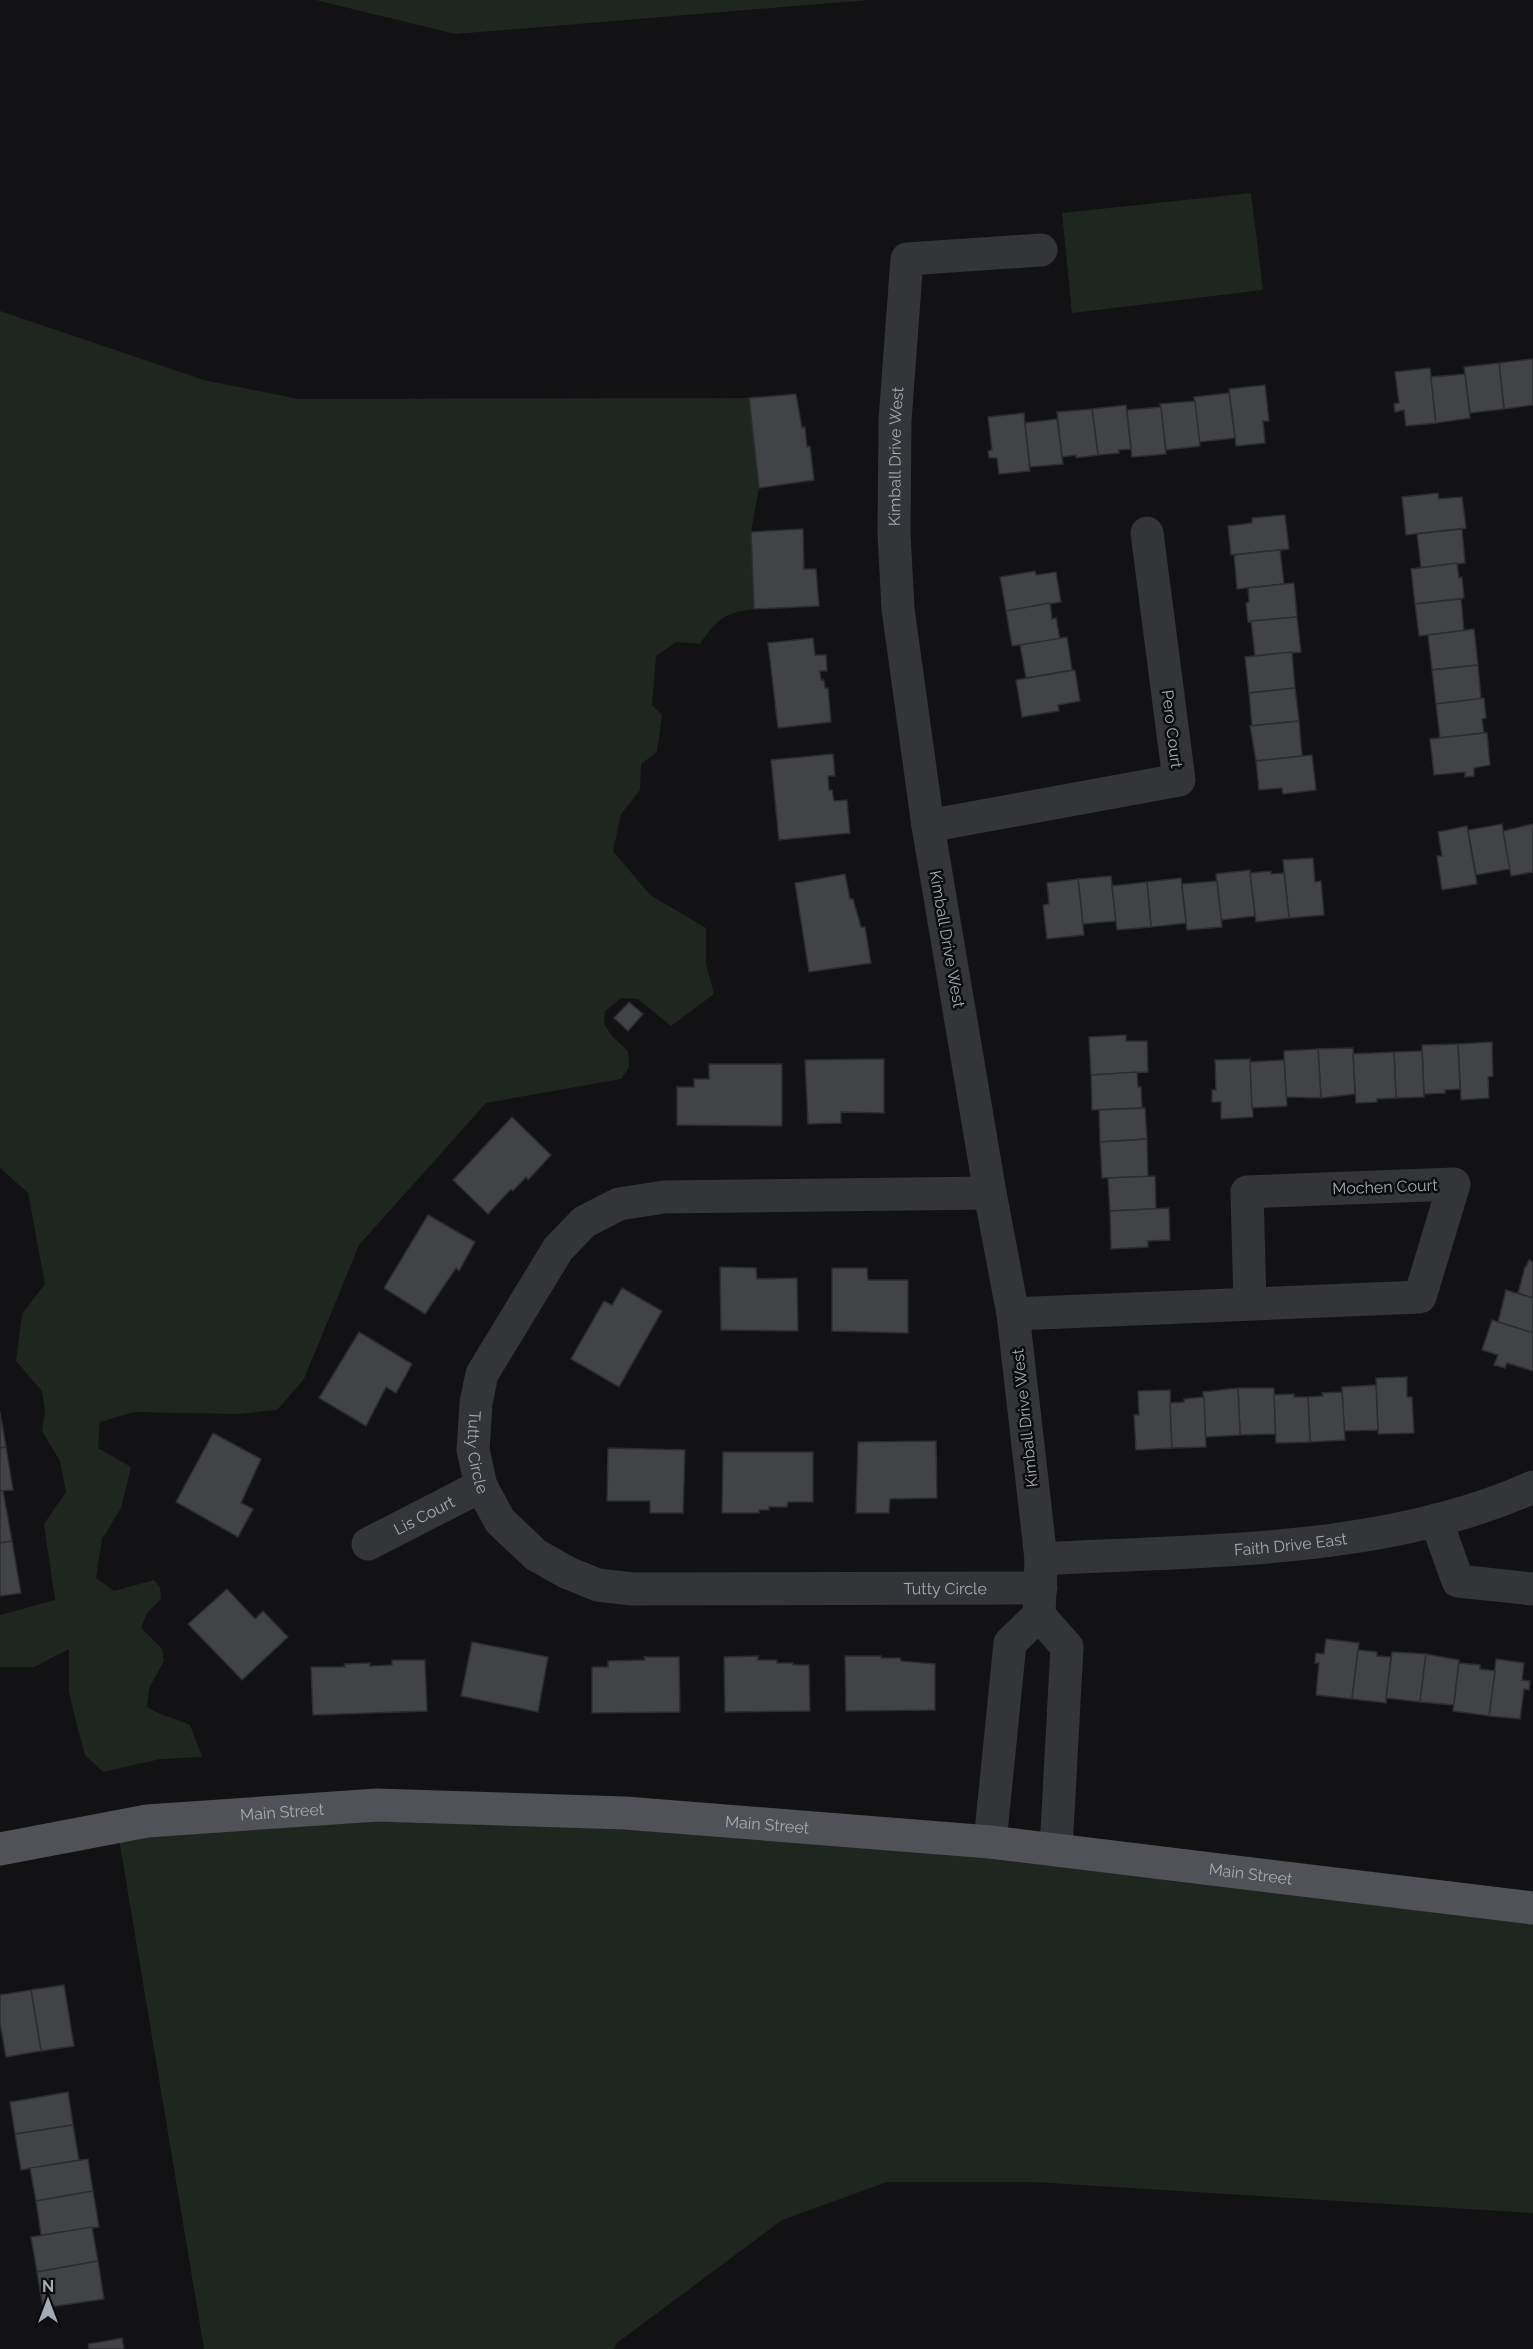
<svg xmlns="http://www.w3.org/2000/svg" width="1533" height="2349" viewBox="0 0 1533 2349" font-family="Raleway,sans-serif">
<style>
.green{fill:#1f261f}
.building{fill:#414347;stroke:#2c2d30;stroke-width:1.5}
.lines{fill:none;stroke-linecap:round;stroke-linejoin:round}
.minor{stroke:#333539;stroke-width:33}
.major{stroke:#505257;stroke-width:33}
.labels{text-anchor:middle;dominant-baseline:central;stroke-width:5;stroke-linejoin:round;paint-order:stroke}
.street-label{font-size:16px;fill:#a4abb4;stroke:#0d0d0f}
</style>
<rect width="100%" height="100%" fill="#121214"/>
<g class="green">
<polygon points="316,0 869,0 455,34"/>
<polygon points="1251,193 1263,290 1072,313 1062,213"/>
<path d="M0,311L204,380L299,399L749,398L759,488L751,532L754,609C724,613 717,619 700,644L676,642L656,656L652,705L662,715L657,752L641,764L640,790L621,814L613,851L650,895L706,928V964L714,994L671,1026L638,999L621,998L605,1011L604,1024L612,1036L628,1051L629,1067L621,1079L486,1103L359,1245L304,1379L277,1410L238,1414L134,1412L100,1422L98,1448L131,1467L121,1508L102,1539L96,1578L114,1591L154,1580L160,1588L161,1599L147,1613L141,1628L162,1649L164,1661L149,1688L147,1707C161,1716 175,1718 190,1725L202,1757L160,1759L103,1772L85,1755L76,1722L69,1692V1649L34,1667H0V1615L55,1600L44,1524L66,1492L60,1461L42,1431L45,1410L42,1391L16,1361L22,1314L45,1284L28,1193L0,1168Z"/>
<polygon points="625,1813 1533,1908 1533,2213 1033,2182 887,2182 782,2220 617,2343 614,2349 204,2349 117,1827"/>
</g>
<g class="building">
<polygon points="1533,359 1533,405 1504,409 1499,363"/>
<polygon points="1499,363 1504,409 1470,413 1464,367"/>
<polygon points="1430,368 1436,423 1406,426 1404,410 1395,412 1394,404 1399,403 1395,372"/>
<polygon points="1465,374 1470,418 1436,423 1431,377"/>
<polygon points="1265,385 1269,421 1263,421 1265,443 1236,446 1229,389"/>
<polygon points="1229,393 1235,438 1199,442 1194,397"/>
<polygon points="796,394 802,428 805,427 807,447 810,446 814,480 759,488 749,398"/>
<polygon points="1195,401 1200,446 1166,450 1160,404"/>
<polygon points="1126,405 1131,449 1119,450 1119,453 1098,455 1092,409"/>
<polygon points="1161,407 1166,454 1132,457 1127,410"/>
<polygon points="1092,409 1098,455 1076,458 1076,455 1062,457 1057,412"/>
<polygon points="1024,413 1030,471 999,474 997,458 989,458 988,451 992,450 988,417"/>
<polygon points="1057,419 1063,464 1030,467 1025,423"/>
<polygon points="1438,493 1439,499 1462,497 1466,528 1406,535 1402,497"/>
<polygon points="1285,515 1289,549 1231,555 1228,526 1252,523 1252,518"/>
<polygon points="803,529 804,569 816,569 819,606 754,609 751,532"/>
<polygon points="1462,529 1465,563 1421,568 1417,534"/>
<polygon points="1280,550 1284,584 1237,589 1234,555"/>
<polygon points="1457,563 1459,578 1462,577 1464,598 1415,604 1411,569"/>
<polygon points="1035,571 1036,575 1056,572 1061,602 1006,611 1000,577"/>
<polygon points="1294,583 1297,617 1248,622 1246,603 1249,602 1248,588"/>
<polygon points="1461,599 1464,631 1419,636 1415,604"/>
<polygon points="1050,603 1052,619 1056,618 1060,639 1012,646 1006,611"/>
<polygon points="1297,617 1301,652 1255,656 1251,621"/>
<polygon points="1474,629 1478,665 1432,670 1428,635"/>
<polygon points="1067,637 1072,670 1026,678 1020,645"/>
<polygon points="813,638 815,655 826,655 827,671 820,671 821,680 824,680 825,688 828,688 831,722 778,728 768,643"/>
<polygon points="1292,652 1295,688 1249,693 1245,657"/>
<polygon points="1478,665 1481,699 1436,704 1432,670"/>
<polygon points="1075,670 1080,701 1058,705 1059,711 1022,717 1016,680"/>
<polygon points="1295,688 1299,721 1252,726 1249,693"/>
<polygon points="1484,698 1486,718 1482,719 1484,733 1440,738 1436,704"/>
<polygon points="1299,721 1302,756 1256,761 1250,726"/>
<polygon points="1484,733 1487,733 1490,765 1474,768 1474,776 1465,777 1465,772 1434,775 1430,739"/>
<polygon points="833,754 835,776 828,776 829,790 832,790 834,801 847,800 850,833 779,840 771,760"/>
<polygon points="1312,755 1316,790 1283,794 1282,788 1259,790 1256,761"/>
<polygon points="1502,824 1510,869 1476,875 1468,830"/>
<polygon points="1533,824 1533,872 1511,876 1503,831"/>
<polygon points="1467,826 1477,884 1442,890 1437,856 1442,856 1438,832"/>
<polygon points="1313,858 1315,882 1321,881 1324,915 1289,918 1283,860"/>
<polygon points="1250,870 1255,916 1221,920 1216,874"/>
<polygon points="1271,871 1271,874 1284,873 1289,918 1256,922 1250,873"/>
<polygon points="845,874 850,899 853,899 861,927 865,927 871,963 809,972 795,883"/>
<polygon points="1111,876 1116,921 1083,924 1078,879"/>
<polygon points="1181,878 1186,923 1151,927 1147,882"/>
<polygon points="1078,879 1084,935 1047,939 1043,905 1049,904 1047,883"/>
<polygon points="1217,881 1222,927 1187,930 1182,884"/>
<polygon points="1147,882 1151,927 1117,930 1112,886"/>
<polygon points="629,1002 643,1014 628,1031 614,1018"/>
<polygon points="1126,1035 1126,1041 1147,1041 1148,1072 1091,1075 1089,1037"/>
<polygon points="1492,1042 1493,1076 1488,1077 1489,1098 1461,1100 1458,1044"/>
<polygon points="1458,1044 1460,1089 1445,1090 1445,1093 1424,1094 1422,1045"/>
<polygon points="1353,1048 1355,1094 1321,1098 1318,1049"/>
<polygon points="1318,1049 1321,1098 1286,1097 1284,1051"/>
<polygon points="1422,1051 1424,1097 1396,1098 1394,1052"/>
<polygon points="1394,1052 1396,1098 1377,1099 1377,1102 1356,1103 1353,1054"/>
<polygon points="884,1059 884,1113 841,1112 841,1123 808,1124 805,1060"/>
<polygon points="1250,1059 1253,1117 1221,1119 1221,1102 1212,1102 1212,1090 1216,1090 1215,1060"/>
<polygon points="1284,1060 1287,1106 1252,1108 1250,1062"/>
<polygon points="709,1064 782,1064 782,1126 677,1125 677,1087 694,1087 694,1079 709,1079"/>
<polygon points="1137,1072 1138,1087 1141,1087 1142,1108 1092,1110 1091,1075"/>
<polygon points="1145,1108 1147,1139 1100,1142 1099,1110"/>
<polygon points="512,1117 551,1155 528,1180 526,1177 513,1191 511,1189 488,1214 453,1180"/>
<polygon points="1147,1139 1148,1177 1102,1178 1100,1142"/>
<polygon points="1155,1176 1156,1209 1110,1211 1108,1178"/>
<polygon points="1169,1208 1170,1240 1148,1241 1148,1247 1111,1249 1110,1211"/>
<polygon points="428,1215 475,1242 459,1271 456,1268 425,1314 384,1288"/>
<polygon points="1529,1260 1533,1262 1533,1298 1518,1293 1525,1267 1526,1267"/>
<polygon points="720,1267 756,1268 757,1279 797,1278 798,1331 721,1330"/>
<polygon points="832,1268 867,1268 868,1280 908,1280 908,1333 832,1331"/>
<polygon points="622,1288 662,1311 619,1387 571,1359 604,1301 612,1305"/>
<polygon points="1506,1290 1533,1298 1533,1333 1498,1322"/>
<polygon points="1492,1320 1533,1333 1533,1371 1507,1363 1505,1368 1494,1365 1498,1355 1482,1350"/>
<polygon points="359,1332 412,1364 396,1393 386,1387 366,1426 319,1398"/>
<polygon points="1407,1377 1407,1397 1412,1397 1414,1433 1378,1434 1376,1378"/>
<polygon points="1376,1385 1378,1430 1344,1431 1342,1387"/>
<polygon points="1238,1388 1274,1388 1276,1434 1240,1435"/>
<polygon points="1238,1388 1240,1435 1205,1437 1203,1392"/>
<polygon points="1170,1390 1172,1448 1136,1450 1134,1415 1139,1415 1138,1391"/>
<polygon points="1342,1392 1345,1440 1310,1442 1308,1397 1323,1396 1322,1393"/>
<polygon points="1294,1394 1294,1397 1308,1397 1310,1442 1276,1443 1274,1395"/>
<polygon points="1204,1397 1206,1447 1172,1448 1170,1403 1184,1402 1184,1399"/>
<polygon points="0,1412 6,1447 0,1448"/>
<polygon points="213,1433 261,1459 241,1503 253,1509 238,1537 176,1502"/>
<polygon points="936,1441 937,1498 890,1499 889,1513 856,1513 858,1442"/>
<polygon points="6,1447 13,1490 0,1491 0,1448"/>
<polygon points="608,1448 685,1450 683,1513 650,1513 650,1501 607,1501"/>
<polygon points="723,1452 813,1452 813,1502 788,1502 787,1507 769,1507 769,1510 759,1510 759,1513 722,1513"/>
<polygon points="0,1491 3,1491 12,1541 0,1543"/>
<polygon points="12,1541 21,1593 0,1596 0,1543"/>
<polygon points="227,1589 255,1619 263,1611 288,1637 242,1680 188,1624"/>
<polygon points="1326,1639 1359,1643 1352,1699 1316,1695 1319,1663 1315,1663 1316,1653 1324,1654"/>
<polygon points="472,1642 548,1657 538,1712 461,1696"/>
<polygon points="1358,1650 1377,1652 1377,1656 1391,1657 1386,1703 1352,1699"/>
<polygon points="1392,1652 1426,1654 1420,1702 1386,1698"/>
<polygon points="1426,1654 1459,1660 1454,1705 1420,1702"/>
<polygon points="758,1656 758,1660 777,1660 777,1663 793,1663 793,1665 809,1665 810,1711 725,1712 724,1657"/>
<polygon points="845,1656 881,1656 881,1658 900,1658 901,1661 935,1664 935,1710 846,1711"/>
<polygon points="644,1657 679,1657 680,1712 592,1713 592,1667 608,1667 608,1661 645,1660"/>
<polygon points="1496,1659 1524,1663 1522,1680 1530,1681 1529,1690 1524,1689 1520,1719 1489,1716"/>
<polygon points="392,1660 425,1660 427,1711 313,1715 311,1667 345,1667 344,1664 370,1663 370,1666 392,1665"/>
<polygon points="1459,1663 1480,1665 1480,1669 1495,1671 1489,1716 1453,1711"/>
<polygon points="64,1985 74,2046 41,2051 31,1990"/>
<polygon points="31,1990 41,2051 6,2057 0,2023 0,1995"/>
<polygon points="68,2092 73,2125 15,2134 10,2102"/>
<polygon points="73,2125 79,2160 21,2170 15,2134"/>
<polygon points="88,2159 93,2191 36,2201 30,2168"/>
<polygon points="93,2191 99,2227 41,2235 36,2201"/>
<polygon points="92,2227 98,2261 37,2272 31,2237"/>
<polygon points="98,2261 104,2299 43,2308 37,2272"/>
<polygon points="122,2338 124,2349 89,2349 88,2344"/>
</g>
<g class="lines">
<g class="minor">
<polyline points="928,826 1179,780 1147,533"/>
<path id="s1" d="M990,1193L664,1197L619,1204L584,1222L558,1249L482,1374L476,1403L473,1450L481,1486L500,1521L536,1555L568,1573L598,1585L632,1589L1041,1588"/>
<polyline points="1013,1314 1420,1297 1454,1184 1247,1192 1250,1303"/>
<polyline points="1436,1520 1458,1581 1533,1589"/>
<path id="s2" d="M368,1544L481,1486"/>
<path id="s3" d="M1041,1559C1201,1550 1385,1554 1533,1487"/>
<polyline points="1039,1615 1067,1647 1056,1850"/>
<path id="s4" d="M990,1842L1010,1643L1039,1615L1041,1559L1013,1314L990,1193L928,826L898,609L894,534L895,420L907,259L1041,250"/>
</g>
<path class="major" id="s5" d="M0,1849L147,1821L377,1805L625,1813L990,1842L1533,1908"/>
</g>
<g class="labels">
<g class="street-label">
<text stroke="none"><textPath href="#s4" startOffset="1410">Kimball Drive West</textPath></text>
<text transform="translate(1172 729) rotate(83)">Pero Court</text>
<text transform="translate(947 939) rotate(80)">Kimball Drive West</text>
<text transform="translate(1385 1187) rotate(-2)">Mochen Court</text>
<text transform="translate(1025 1418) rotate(-96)">Kimball Drive West</text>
<text stroke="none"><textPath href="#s1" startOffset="674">Tutty Circle</textPath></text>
<text stroke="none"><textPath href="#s2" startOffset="63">Lis Court</textPath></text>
<text stroke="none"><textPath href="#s3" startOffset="250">Faith Drive East</textPath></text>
<text stroke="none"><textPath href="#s1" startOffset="1214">Tutty Circle</textPath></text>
<text stroke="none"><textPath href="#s5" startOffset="285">Main Street</textPath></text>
<text stroke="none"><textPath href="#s5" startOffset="771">Main Street</textPath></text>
<text stroke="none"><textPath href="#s5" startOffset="1257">Main Street</textPath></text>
</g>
</g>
<g transform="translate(48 2301)" stroke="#0d0d0f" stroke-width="4.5" paint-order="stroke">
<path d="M0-4.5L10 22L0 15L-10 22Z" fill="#a4abb4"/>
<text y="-9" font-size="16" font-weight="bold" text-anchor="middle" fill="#a4abb4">N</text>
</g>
</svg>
